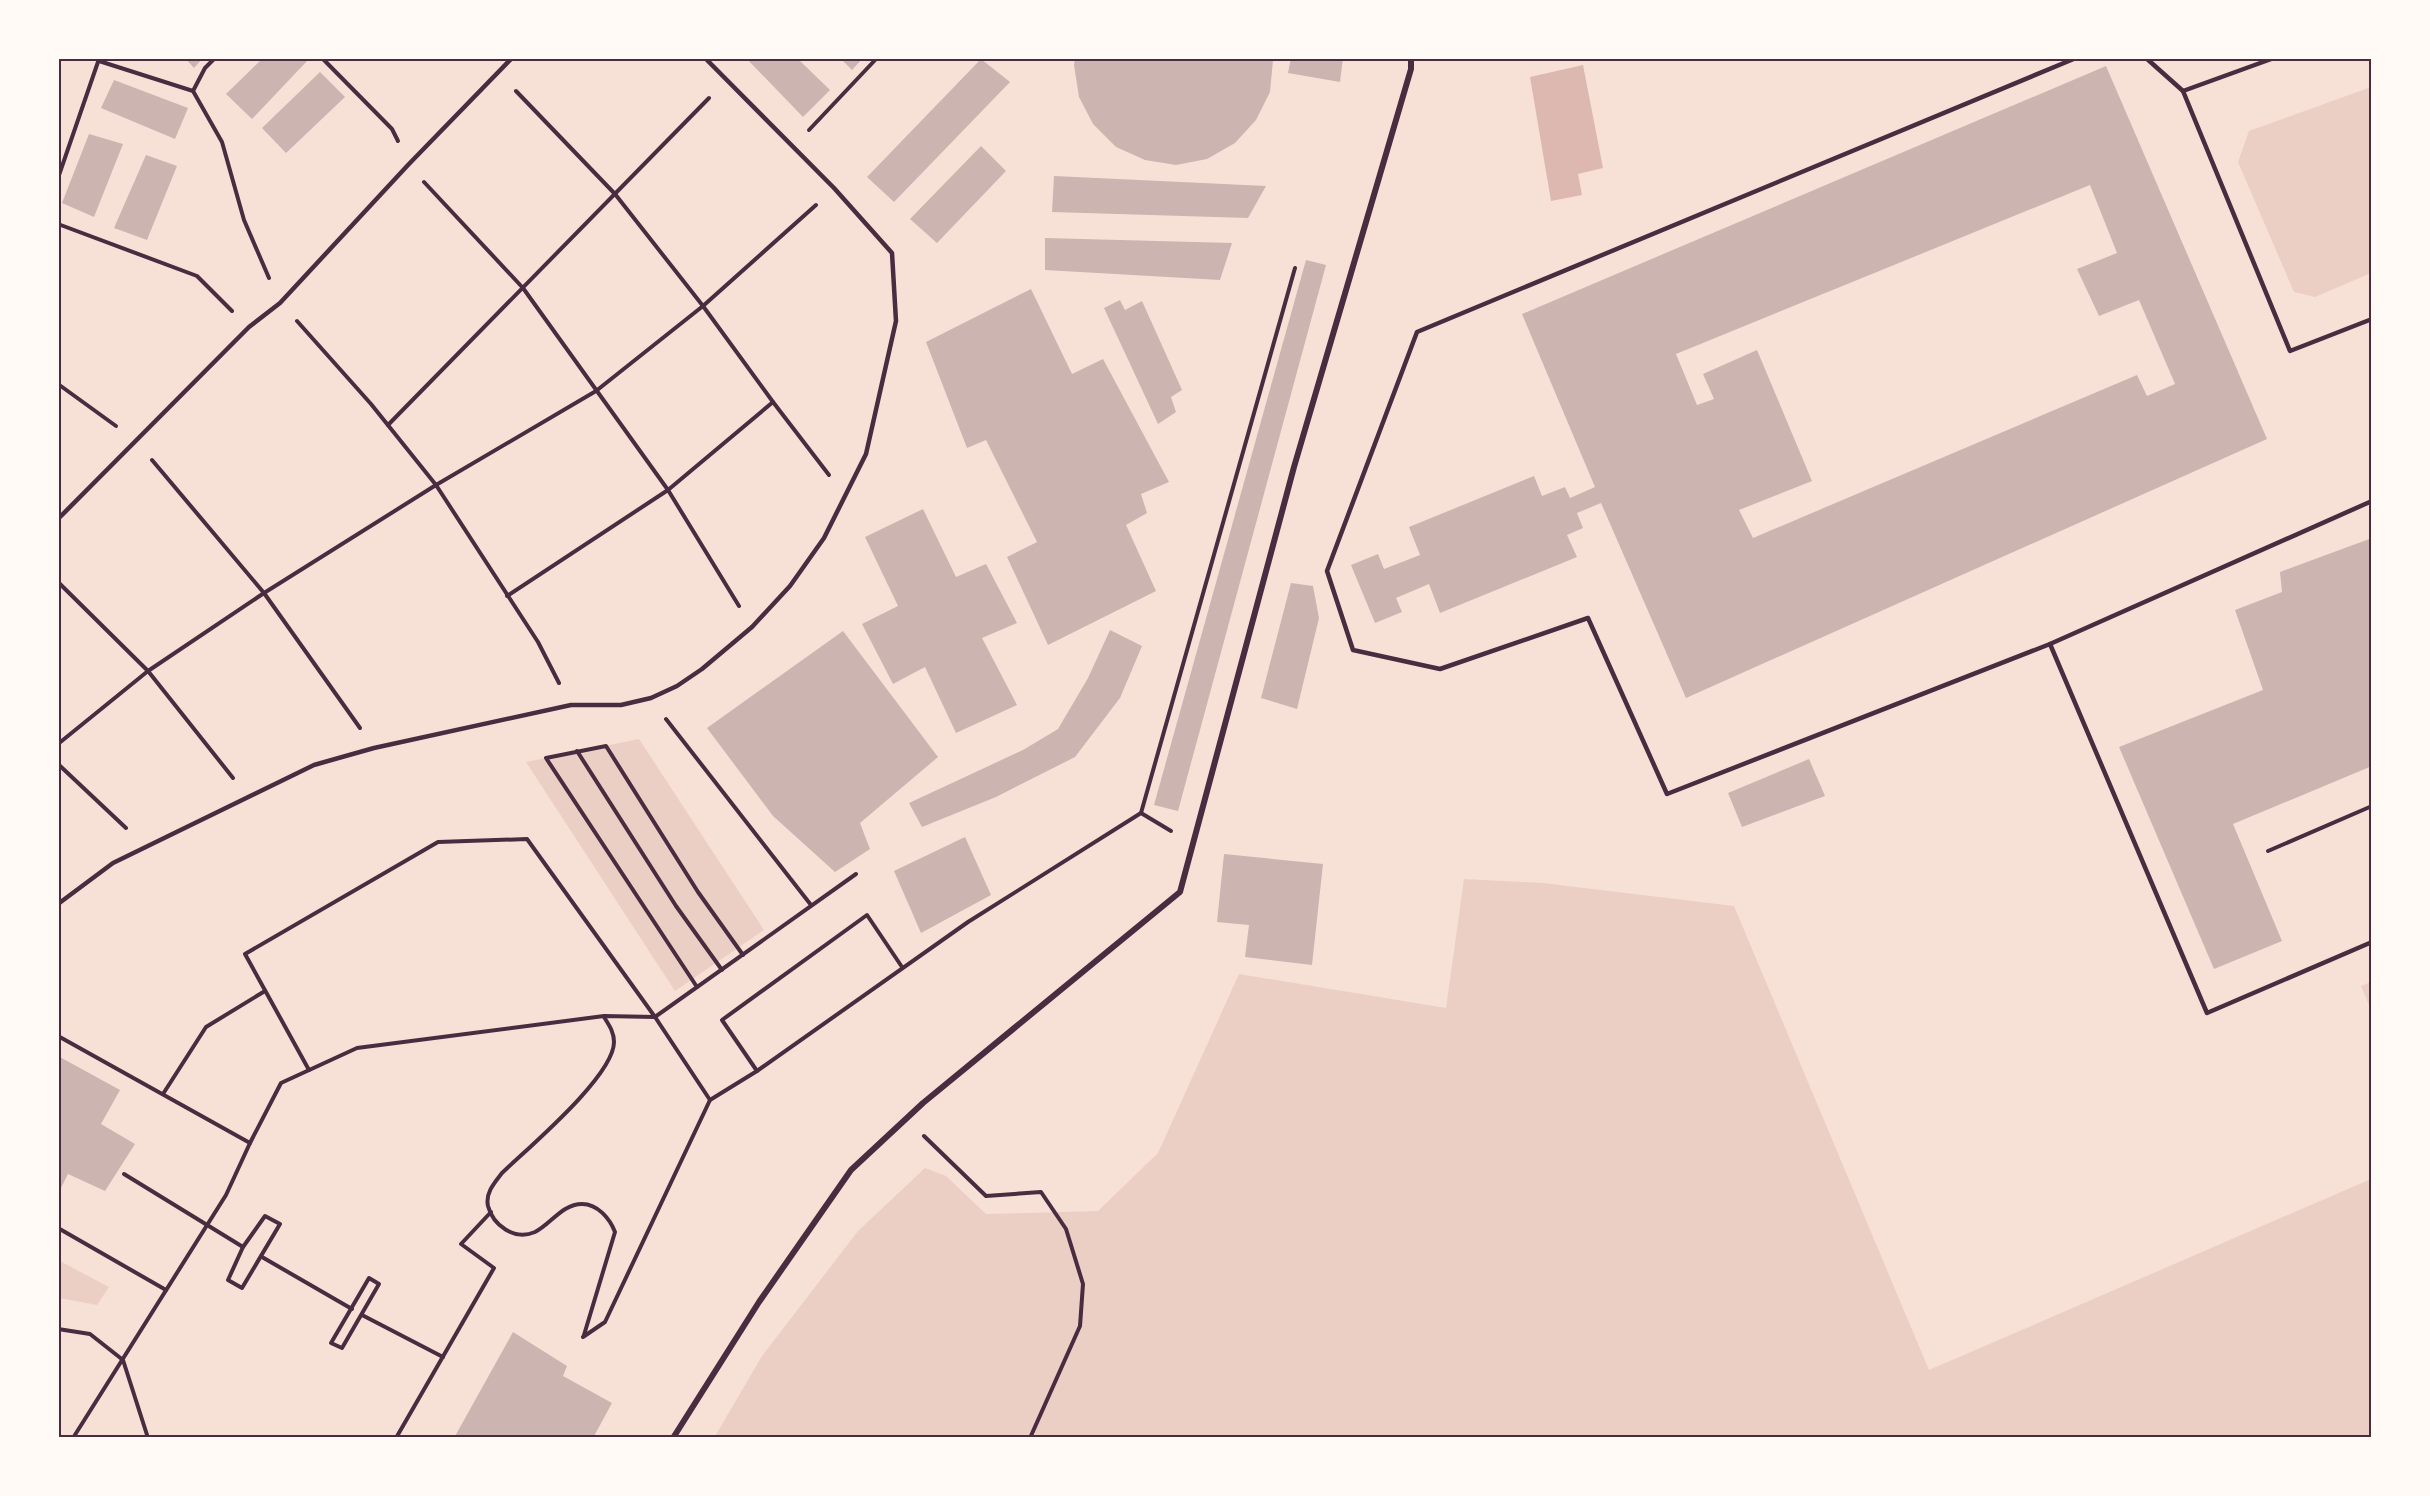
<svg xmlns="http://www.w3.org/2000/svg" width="2430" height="1496" viewBox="0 0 2430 1496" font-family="'Asap Condensed',sans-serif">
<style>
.green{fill:#ebcfc5}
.water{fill:#dcb8b0}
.building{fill:#ccb4b1;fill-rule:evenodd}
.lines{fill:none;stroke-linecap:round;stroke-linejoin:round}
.path{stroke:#4a2c40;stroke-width:4}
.service{stroke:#4a2c40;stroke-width:4.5}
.minor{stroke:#4a2c40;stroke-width:6}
.neatline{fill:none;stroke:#4a2c40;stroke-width:2}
</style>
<rect width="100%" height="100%" fill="#f7e1d7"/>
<g class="green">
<polygon points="2371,87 2371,273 2315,297 2294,292 2238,162 2249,131"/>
<polygon points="639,739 764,930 675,991 526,762"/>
<polygon points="1464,879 1543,883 1734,906 1929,1370 2371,1179 2371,1437 714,1438 762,1356 858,1231 925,1168 946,1176 986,1214 1098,1211 1158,1153 1239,974 1446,1008"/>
<polygon points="2371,982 2372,982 2371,1010 2361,986"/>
<polygon points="58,1260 109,1287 97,1305 59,1298"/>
</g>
<polygon class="water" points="1583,65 1603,168 1578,174 1582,195 1551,201 1530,77"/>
<g class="building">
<polygon points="185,58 203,58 194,68"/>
<polygon points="263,58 308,60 252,119 226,94"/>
<polygon points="746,58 797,58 830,90 803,117"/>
<polygon points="840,58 863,58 852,70"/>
<polygon points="1075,58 1273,58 1273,60 1270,92 1256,120 1235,143 1207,159 1176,165 1145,160 1116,147 1093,124 1079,97 1074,65"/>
<polygon points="1291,58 1343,58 1340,82 1288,73"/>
<polygon points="981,59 1010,82 894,202 867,177"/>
<path d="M2106,66L2267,439L1686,698L1601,503L1577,513L1583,528L1567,535L1577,557L1440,613L1429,584L1396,598L1402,612L1375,623L1351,565L1378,554L1384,569L1420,555L1409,527L1534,476L1542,496L1565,487L1570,498L1595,487L1522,314ZM2090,185L2117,253L2077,269L2099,316L2139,300L2175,384L2147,396L2137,375L1753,538L1739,510L1812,481L1757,350L1703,374L1714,399L1697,405L1676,354Z"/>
<polygon points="320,72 345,97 286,153 262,128"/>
<polygon points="114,80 188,108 175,139 101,108"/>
<polygon points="89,134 123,144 94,217 62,203"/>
<polygon points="981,146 1006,171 937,243 910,219"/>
<polygon points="146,155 177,166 147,240 114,228"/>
<polygon points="1054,176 1266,186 1248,218 1052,212"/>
<polygon points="1045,238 1232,243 1220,280 1045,270"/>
<polygon points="1306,260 1326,265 1178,811 1154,805"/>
<polygon points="1031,289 1072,374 1103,359 1169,482 1141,494 1147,513 1126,525 1156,591 1048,645 1007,557 1037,542 986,440 967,448 926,342"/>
<polygon points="1120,300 1125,310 1142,301 1182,390 1171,397 1176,412 1158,424 1104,308"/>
<polygon points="923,509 956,577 986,564 1017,623 982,638 1017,705 956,733 925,667 893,684 862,624 898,606 865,537"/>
<polygon points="2372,538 2372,766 2233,824 2282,941 2214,969 2119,747 2263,690 2235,610 2282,592 2280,572"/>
<polygon points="1291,583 1313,586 1319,618 1297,709 1261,698"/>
<polygon points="1110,630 1142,646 1120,698 1075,757 996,797 922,827 909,803 1023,750 1058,729 1088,678"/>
<polygon points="843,631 938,757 860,823 870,849 835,872 773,816 707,728"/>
<polygon points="1809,759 1825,796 1742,827 1728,793"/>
<polygon points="965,837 991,895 921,933 894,871"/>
<polygon points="1224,854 1323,864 1312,965 1245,957 1249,925 1217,922"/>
<polygon points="58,1056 120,1090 101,1124 135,1144 105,1191 68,1174 58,1194"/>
<polygon points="513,1332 567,1366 563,1376 612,1403 593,1438 454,1438"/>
</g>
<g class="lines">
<g class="path">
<polyline points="322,58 392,129 398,141"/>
<polyline points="99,61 193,91 222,142 244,220 269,278"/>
<polyline points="193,91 205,68 215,58"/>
<polyline points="809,130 877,58"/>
<polyline points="58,178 99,59"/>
<polyline points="424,182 523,288 668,490 739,606"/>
<polyline points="58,224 197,276 232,311"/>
<polyline points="297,321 371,404 436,485 538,642 559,683"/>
<polyline points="58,384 116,426"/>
<polyline points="773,402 829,475"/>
<polyline points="388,425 709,98"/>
<polyline points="152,460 264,593 436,485 596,391 703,306 816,205"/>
<polyline points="58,582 148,671 233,778"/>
<polyline points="507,596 668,490 773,402 703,306 615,194 516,91"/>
<polyline points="666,719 811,905"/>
<polyline points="58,744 148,671 264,593 360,728"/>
<polyline points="577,751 676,906 722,970"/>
<polyline points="58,764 126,828"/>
<polyline points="1141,813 1171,831"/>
<polyline points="2268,851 2372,806"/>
<polyline points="697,987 546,758 606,746 698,892 743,955"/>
<polyline points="58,1036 250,1143 226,1195 73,1438"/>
<polyline points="309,1070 245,954 438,842 527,839 655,1017 710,1100"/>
<polyline points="757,1071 722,1020 867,915 902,967"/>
<polyline points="163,1094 206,1027 265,991"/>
<polyline points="924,1136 986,1196 1041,1192 1066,1229 1083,1284 1080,1326 1030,1438"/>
<polyline points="250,1143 281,1083 357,1048 604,1016 655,1017 856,874"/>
<polyline points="124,1174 243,1247"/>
<polygon points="265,1216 280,1224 242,1288 228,1280 243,1247"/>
<polyline points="58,1228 166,1290"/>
<polyline points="262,1257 352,1309"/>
<polygon points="369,1278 379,1284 342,1348 331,1343"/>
<polyline points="362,1315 443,1357"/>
<polyline points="58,1329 90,1334 123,1360 148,1438"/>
<path d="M584,1335L615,1232C610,1219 598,1204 582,1204C562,1204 551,1224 535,1232C514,1241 493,1225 488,1206C485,1193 495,1182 502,1173C528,1148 614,1076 614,1042C614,1032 609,1025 604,1017"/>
<polyline points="583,1337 605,1322 710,1100 757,1071 968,922 1141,813 1295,268"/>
<polyline points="396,1438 494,1268 461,1244 491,1212"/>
</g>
<g class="service">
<polyline points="2076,58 1417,332 1327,571 1353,650 1440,669 1588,618 1667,794 2050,644 2207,1013 2372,942"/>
<polyline points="2146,58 2183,91 2290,351 2372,319"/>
<polyline points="2183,91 2274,58"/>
<polyline points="58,519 249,327 280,303 408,165 512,58"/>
<polyline points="2050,644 2372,501"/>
<polyline points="58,904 113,863 314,765 374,748 571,705 621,705 651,698 677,686 702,669 752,627 790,586 824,538 866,454 896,321 892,253 834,188 705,58"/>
</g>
<polyline class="minor" points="673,1438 759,1302 851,1170 923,1103 1180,892 1294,467 1411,69 1411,58"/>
</g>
<rect width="2430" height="1496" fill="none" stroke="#fffaf5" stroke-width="120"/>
<rect x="60" y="60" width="2310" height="1376" class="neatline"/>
</svg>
